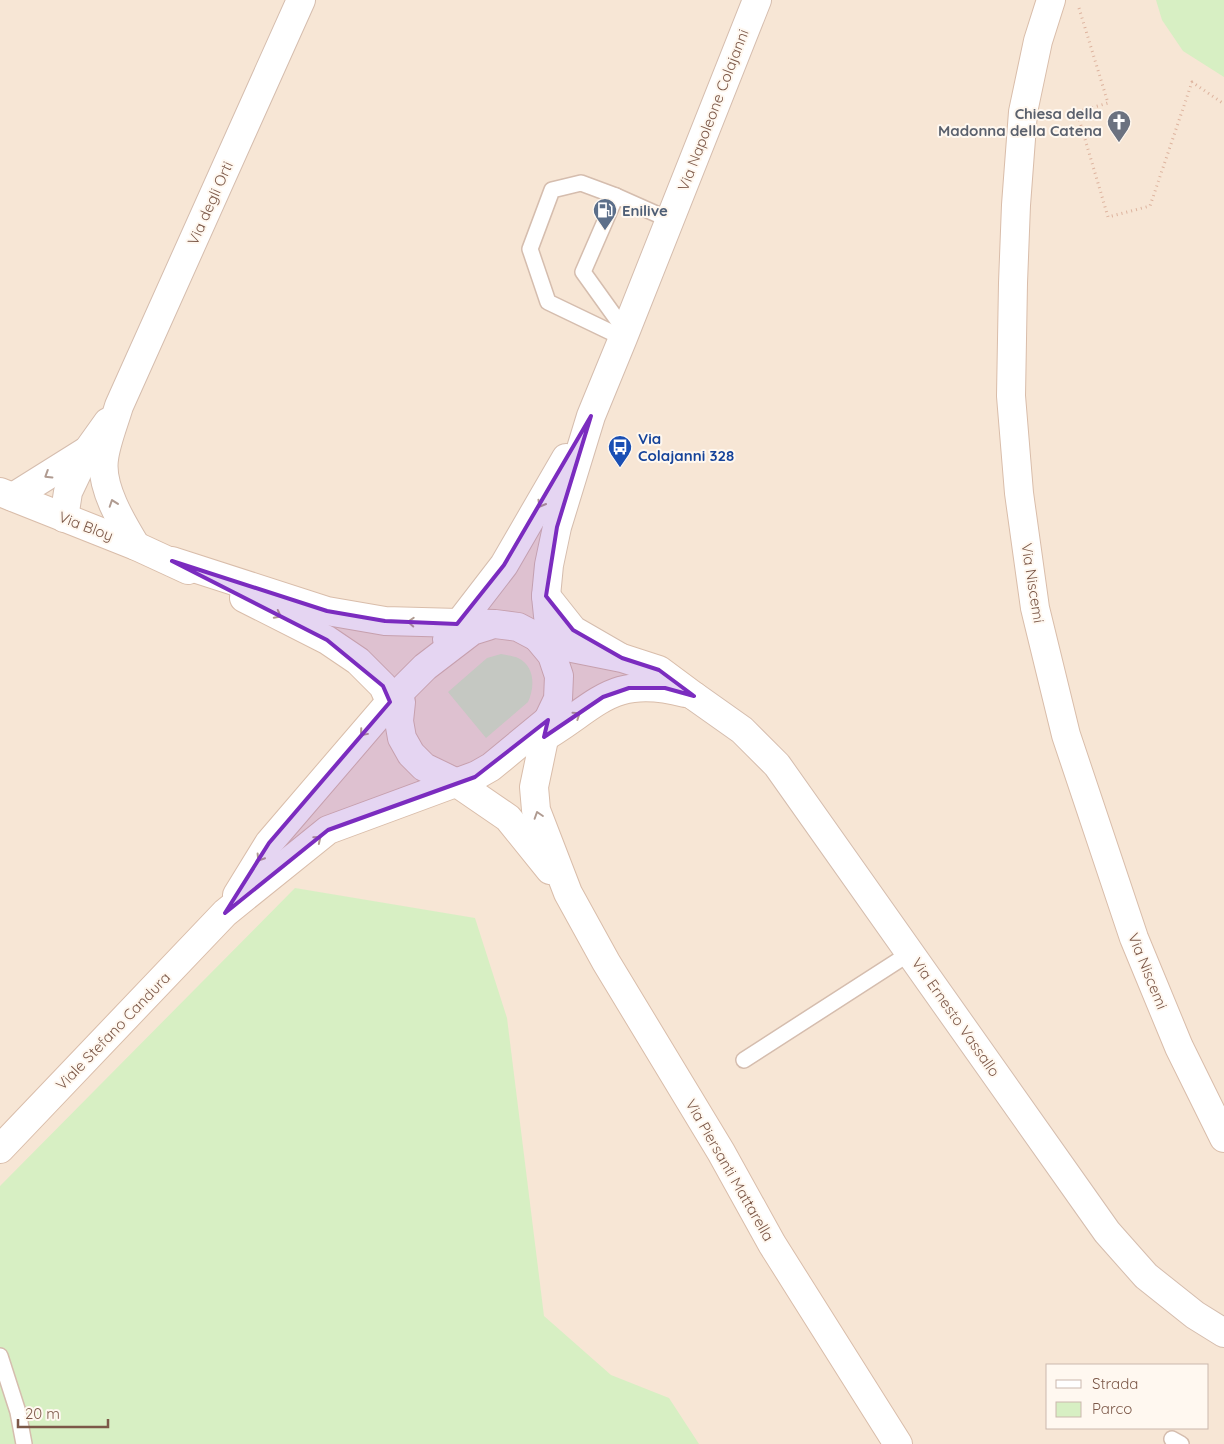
<svg xmlns="http://www.w3.org/2000/svg" width="1224" height="1444" font-family="Quicksand,sans-serif">
  <style>
    .residential { fill: #f7e6d5; fill-rule: evenodd }
    .green { fill: #d7efc3 }
    .lines { fill: none; stroke-linecap: round; stroke-linejoin: round }
    .lane-casing { stroke: #d5bdae; stroke-width: 18 }
    .street-casing { stroke: #d5bdae; stroke-width: 30 }
    .secondary-casing { stroke: #d9bdaa; stroke-width: 30 }
    .path { stroke: #ddb39e; stroke-width: 3; stroke-dasharray: 1 4; stroke-linecap: butt }
    .lane { stroke: #fff; stroke-width: 15 }
    .street { stroke: #fff; stroke-width: 28 }
    .secondary { stroke: #fff; stroke-width: 28 }
    .oneway { stroke: #b09b91 }
    .marked { fill: #7b2cbf; fill-opacity: 0.2; stroke: #7b2cbf; stroke-width: 4; stroke-linejoin: round }
    .labels { text-anchor: middle; dominant-baseline: central; stroke-width: 4; stroke-linejoin: round; paint-order: stroke }
    .street-label { font-size: 15px; fill: #7c5848; stroke: #fff8f0 }
    .worship-label { font-size: 15px; font-weight: bold; fill: #5b616d; stroke: #fff8f0; text-anchor: end }
    .service-label { font-size: 15px; font-weight: bold; fill: #4e5e75; stroke: #fff8f0; text-anchor: start }
    .transit-label { font-size: 15px; font-weight: bold; fill: #164399; stroke: #fff8f0; text-anchor: start }
  </style>
  <rect width="100%" height="100%" fill="#fff4e7"/>
  <!-- residential -->
  <path class="residential" d="M0,0H1224V1444H0ZM1048,1365H1208V1428H1048Z"/>
  <!-- green -->
  <g class="green">
    <polygon points="1156,0 1224,0 1224,77 1183,51 1162,20"/>
    <path d="M501,654C506,655 513,656 518,658C535,666 535,687 528,702L486,738L448,692L487,658Z"/>
    <polygon points="295,888 475,918 507,1018 544,1316 611,1375 669,1398 699,1444 0,1444 0,1186"/>
  </g>
  <g class="lines">
    <!-- lane casing -->
    <g class="lane-casing">
      <g id="lane">
        <polyline points="616,196 581,183 552,190 530,249 548,302 623,338"/>
        <polyline points="626,332 583,272 616,196 670,220"/>
        <polyline points="744,1060 910,953"/>
        <polyline points="0,1356 18,1412 24,1444"/>
        <polyline points="1172,1439 1181,1444"/>
      </g>
    </g>
    <!-- street casing -->
    <g class="street-casing">
      <g id="street">
        <polyline points="13,497 88,450 108,422"/>
        <polyline points="64,518 68,492 88,450"/>
        <path d="M136,546C122,523 100,487 104,459C106,442 114,423 119,406L301,0"/>
        <polyline points="546,596 573,630 618,656"/>
        <polyline points="447,639 504,565 566,458"/>
        <polyline points="552,655 546,596 549,565 557,527 591,416 623,338 757,0"/>
        <polyline points="694,696 742,730 777,765 1107,1232 1146,1276 1195,1315 1224,1333"/>
      </g>
    </g>
    <!-- secondary casing -->
    <g class="secondary-casing">
      <g id="secondary">
        <polyline points="1051,0 1038,41 1023,112 1016,205 1013,283 1011,396 1019,493 1035,608 1066,735 1134,938 1179,1047 1224,1138"/>
        <polyline points="0,492 136,546 188,570"/>
        <polyline points="172,561 327,611 385,621 495,624 518,627 537,637 572,648 622,658 659,670 694,696"/>
        <polyline points="244,598 327,640 358,661 383,686 399,721"/>
        <polyline points="537,637 552,655 559,676 558,699 548,720 534,787 536,810 568,893 606,962 721,1152 772,1244 898,1444"/>
        <polyline points="401,702 399,721 402,738 411,754 424,767 457,783 508,818 550,870"/>
        <path d="M536,742C596,709 608,673 685,693"/>
        <polyline points="237,895 269,843 390,702 425,667 472,631 488,626"/>
        <polyline points="0,1149 225,913 328,830 477,775 491,767 548,720"/>
      </g>
    </g>
    <!-- path -->
    <polyline class="path" points="1079,8 1108,103 1077,112 1108,217 1150,206 1192,82 1224,104"/>
    <!-- lane -->
    <use href="#lane" class="lane"/>
    <!-- street -->
    <use href="#street" class="street"/>
    <!-- secondary -->
    <use href="#secondary" class="secondary"/>
  </g>
  <!-- one-way arrows -->
  <defs><path id="oneway-chevron" d="M-2-3.5L2.5 0L-2 3.5" fill="none" stroke-width="1.6" stroke-linecap="round" stroke-linejoin="round" transform="scale(1.25)"/></defs>
  <g class="oneway">
    <use href="#oneway-chevron" transform="translate(48 475) rotate(148)"/>
    <use href="#oneway-chevron" transform="translate(113 503) rotate(-109)"/>
    <use href="#oneway-chevron" transform="translate(541 504) rotate(120)"/>
    <use href="#oneway-chevron" transform="translate(278 615) rotate(27)"/>
    <use href="#oneway-chevron" transform="translate(411 622) rotate(-177)"/>
    <use href="#oneway-chevron" transform="translate(577 715) rotate(-34)"/>
    <use href="#oneway-chevron" transform="translate(363 733) rotate(130)"/>
    <use href="#oneway-chevron" transform="translate(538 815) rotate(-108)"/>
    <use href="#oneway-chevron" transform="translate(318 839) rotate(-39)"/>
    <use href="#oneway-chevron" transform="translate(260 858) rotate(122)"/>
  </g>
  <!-- marked area -->
  <path class="marked" d="M591,416L557,527L546,596L573,630L622,658L659,670L694,696L665,688H629L603,697L544,737L548,720L475,777L328,830L225,913L269,843L390,702L383,686L327,640L172,561L327,611L385,621L457,624L504,565Z"/>
  <!-- icons -->
  <defs>
    <g id="church-pin" transform="scale(1.25)"><path d="M0 17L-7.5 6A9.5 9.5 0 1 1 7.5 6Z" fill="#6b7280" stroke="#fff8f0"/><path d="M-1.2-6h2.4v3.5h3.3v2.4h-3.3V6h-2.4V-.1h-3.3v-2.4h3.3Z" fill="#fff"/></g>
    <g id="fuel-pin" transform="scale(1.25)"><path d="M0 17L-7.5 6A9.5 9.5 0 1 1 7.5 6Z" fill="#5c6f8a" stroke="#fff8f0"/><path d="M-5.5-6h7V0h2V4h1.3V-2.5L3-4.5l.8-.8L6-3V5H2.5V1h-1V6h-7ZM-4.2-4.7v3.2H.2V-4.7Z" fill="#fff"/></g>
    <g id="bus-pin" transform="scale(1.25)"><path d="M0 17L-7.5 6A9.5 9.5 0 1 1 7.5 6Z" fill="#1a4fb4" stroke="#fff8f0"/><path d="M-5-6H5V4H4V6H2V4H-2V6H-4V4H-5ZM-3.5-4V0h7V-4ZM-3.5 1.2v1.5H-2V1.2ZM2 1.2v1.5H3.5V1.2Z" fill="#fff"/></g>
  </defs>
  <g fill-rule="evenodd">
    <use href="#church-pin" x="1119" y="122"/>
    <use href="#fuel-pin" x="605" y="210"/>
    <use href="#bus-pin" x="620" y="447"/>
  </g>
  <g class="labels">
    <!-- street labels -->
    <g class="street-label">
      <text transform="translate(713 110) rotate(-69)">Via Napoleone Colajanni</text>
      <text transform="translate(210 203) rotate(-66)">Via degli Orti</text>
      <text transform="translate(86 526) rotate(21)">Via Bloy</text>
      <text transform="translate(1033 583) rotate(81)">Via Niscemi</text>
      <text transform="translate(1148 971) rotate(68)">Via Niscemi</text>
      <text transform="translate(956 1017) rotate(55)">Via Ernesto Vassallo</text>
      <text transform="translate(113 1031) rotate(-46)">Viale Stefano Candura</text>
      <text transform="translate(730 1170) rotate(60)">Via Piersanti Mattarella</text>
    </g>
    <!-- worship labels -->
    <g class="worship-label">
      <text x="1102" y="113">Chiesa della<tspan x="1102" dy="17">Madonna della Catena</tspan></text>
    </g>
    <!-- service labels -->
    <g class="service-label">
      <text x="622" y="210">Enilive</text>
    </g>
    <!-- transit labels -->
    <g class="transit-label">
      <text x="638" y="438">Via<tspan x="638" dy="17">Colajanni 328</tspan></text>
    </g>
  </g>
  <!-- legend -->
  <rect x="1046" y="1364" width="162" height="65" fill="#fff8f0" stroke="#cbb8ad"/>
  <rect x="1056" y="1380" width="25" height="8" fill="#ffffff" stroke="#cbb8ad"/>
  <text x="1092" y="1389" font-size="15" fill="#7c5848">Strada</text>
  <rect x="1056" y="1402" width="25" height="15" fill="#d7efc3" stroke="#cbb8ad"/>
  <text x="1092" y="1414" font-size="15" fill="#7c5848">Parco</text>
  <!-- scale -->
  <path d="M18 1419v8h90v-8" fill="none" stroke="#7c5848" stroke-width="2.5"/>
  <text x="25" y="1419" font-size="15" fill="#7c5848" stroke="#fff8f0" stroke-width="4" paint-order="stroke">20 m</text>
</svg>
